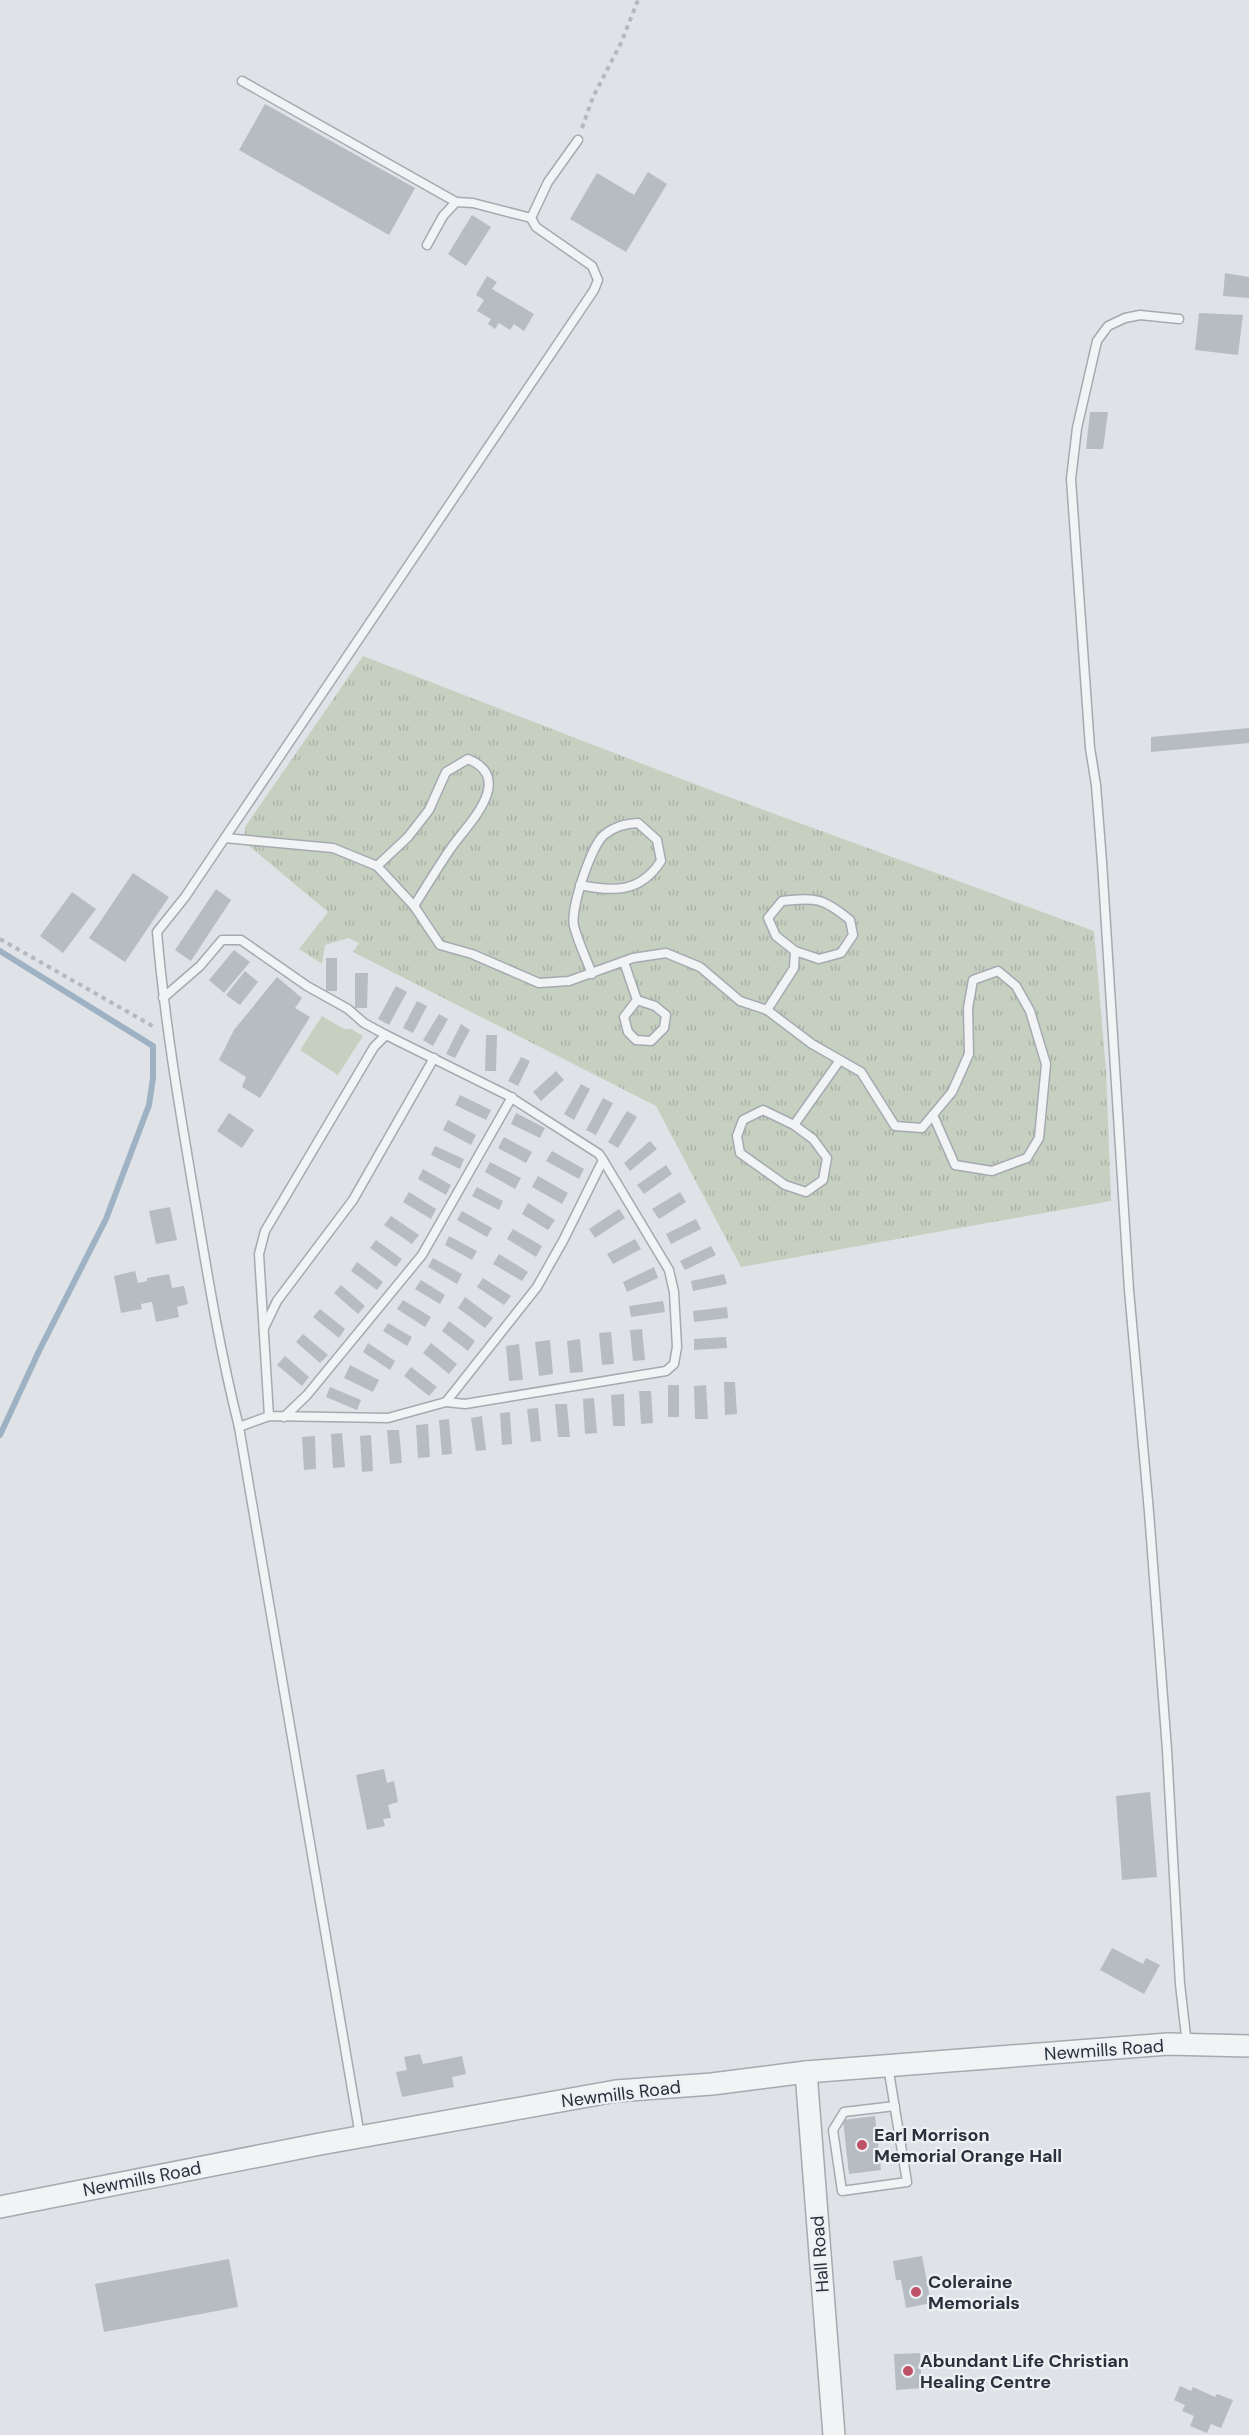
<svg xmlns="http://www.w3.org/2000/svg" width="1249" height="2435" font-family="'DM Sans',sans-serif">
  <style>
    .grass { fill: url(#grass-tufts) }
    .park { fill: #c6d0c1 }
    .lines { fill: none; stroke-linecap: round; stroke-linejoin: round }
    .stream { stroke: #9eb2c3; stroke-width: 6 }
    .building { fill: #b7bcc3 }
    .service-casing { stroke: #a5aab0; stroke-width: 11 }
    .tertiary-casing { stroke: #a5aab0; stroke-width: 24 }
    .path { stroke: #b5b9be; stroke-width: 4; stroke-dasharray: 4.5 4.5; stroke-linecap: butt }
    .service { stroke: #f1f3f5; stroke-width: 8 }
    .tertiary { stroke: #f1f3f5; stroke-width: 21 }
    .poi-dot { fill: #be5267; stroke: #eef1f4; stroke-width: 2 }
    .labels { text-anchor: middle; dominant-baseline: central; stroke-width: 4.5; stroke-linejoin: round; paint-order: stroke }
    .street-label { font-size: 18px; fill: #2a313c; stroke: #eef1f4 }
    .poi-label { font-size: 18px; font-weight: bold; fill: #2a313c; stroke: #eef1f4; text-anchor: start }
  </style>
  <defs>
    <pattern id="grass-tufts" width="24" height="20" patternUnits="userSpaceOnUse" patternTransform="scale(1.5)"><rect width="24" height="20" fill="#c6d0c1"/><path d="M3 7l-1-3M5 7V3M7 7l1-3M15 17l-1-3M17 17v-4M19 17l1-3" fill="none" stroke="#aab3a7"/></pattern>
  </defs>
  <rect width="100%" height="100%" fill="#dfe3e7"/>
  <!-- grass -->
  <polygon class="grass" points="363,656 718,793 1094,931 1106,1070 1111,1201 741,1267 656,1106 353,952 359,943 348,938 325,945 322,964 299,949 328,912 244,842 245,827"/>
  <!-- park -->
  <polygon class="park" points="322,1016 344,1029 351,1029 363,1036 338,1075 300,1050"/>
  <g class="lines">
    <!-- stream -->
    <polyline class="stream" points="0,951 153,1046 153,1078 149,1105 106,1219 39,1351 0,1435"/>
  </g>
  <!-- building -->
  <g class="building">
    <polygon points="265,104 415,188 389,235 239,150"/>
    <polygon points="648,172 667,184 626,252 570,219 597,173 634,195"/>
    <polygon points="472,215 491,227 466,266 448,254"/>
    <polygon points="1225,273 1249,277 1249,298 1223,296"/>
    <polygon points="487,276 497,282 492,289 534,314 524,331 514,324 510,330 499,323 495,329 488,324 491,319 477,311 484,300 476,295"/>
    <polygon points="1199,313 1243,315 1238,355 1195,350"/>
    <polygon points="1090,412 1108,412 1103,449 1086,449"/>
    <polygon points="1249,728 1249,743 1151,752 1151,737"/>
    <polygon points="133,873 169,897 125,962 89,938"/>
    <polygon points="216,889 231,900 191,961 175,950"/>
    <polygon points="72,892 96,909 63,953 40,936"/>
    <polygon points="234,950 250,962 224,993 209,980"/>
    <rect x="326" y="958" width="11" height="33"/>
    <polygon points="245,971 258,982 240,1005 226,995"/>
    <polygon points="355,973 368,973 367,1008 355,1008"/>
    <polygon points="277,977 302,998 295,1008 310,1017 260,1098 242,1087 246,1077 219,1060 234,1030"/>
    <polygon points="396,986 407,992 389,1025 378,1019"/>
    <polygon points="417,1001 427,1006 413,1033 403,1028"/>
    <polygon points="439,1014 448,1019 433,1046 423,1040"/>
    <polygon points="461,1024 470,1030 455,1058 446,1054"/>
    <polygon points="486,1035 497,1035 496,1071 485,1071"/>
    <polygon points="521,1057 530,1061 518,1086 508,1081"/>
    <polygon points="556,1071 564,1080 541,1101 533,1092"/>
    <polygon points="581,1084 590,1089 574,1120 564,1114"/>
    <polygon points="460,1095 491,1110 486,1120 455,1105"/>
    <polygon points="603,1098 613,1103 596,1135 586,1130"/>
    <polygon points="627,1111 637,1117 618,1148 608,1142"/>
    <polygon points="229,1113 254,1130 242,1148 217,1131"/>
    <polygon points="516,1113 545,1128 540,1138 511,1124"/>
    <polygon points="448,1120 476,1135 471,1145 443,1130"/>
    <polygon points="504,1137 532,1152 526,1163 498,1148"/>
    <polygon points="650,1141 657,1149 630,1171 624,1163"/>
    <polygon points="435,1146 464,1159 460,1169 431,1155"/>
    <polygon points="552,1151 584,1169 579,1179 546,1161"/>
    <polygon points="490,1162 521,1178 515,1189 485,1172"/>
    <polygon points="666,1165 672,1174 644,1194 637,1185"/>
    <polygon points="423,1169 451,1185 446,1195 418,1179"/>
    <polygon points="538,1176 568,1193 562,1204 532,1187"/>
    <polygon points="477,1187 503,1201 499,1210 472,1196"/>
    <polygon points="409,1192 436,1209 431,1219 403,1202"/>
    <polygon points="680,1192 686,1202 659,1219 652,1209"/>
    <polygon points="528,1203 555,1220 548,1230 522,1214"/>
    <polygon points="170,1207 177,1240 156,1244 149,1211"/>
    <polygon points="619,1209 625,1218 595,1238 589,1229"/>
    <polygon points="462,1211 492,1228 487,1237 457,1220"/>
    <polygon points="391,1216 419,1235 412,1244 384,1225"/>
    <polygon points="696,1219 701,1229 671,1244 666,1234"/>
    <polygon points="513,1229 542,1246 536,1257 507,1239"/>
    <polygon points="449,1236 477,1251 472,1260 445,1245"/>
    <polygon points="635,1239 641,1249 613,1264 607,1254"/>
    <polygon points="376,1240 402,1259 396,1267 370,1248"/>
    <polygon points="711,1246 716,1255 685,1270 680,1261"/>
    <polygon points="499,1254 528,1272 522,1281 493,1264"/>
    <polygon points="433,1258 462,1274 457,1284 428,1267"/>
    <polygon points="357,1262 383,1282 377,1290 351,1271"/>
    <polygon points="654,1267 658,1278 627,1292 623,1282"/>
    <polygon points="135,1271 138,1283 147,1281 147,1278 169,1274 172,1288 184,1286 188,1304 177,1307 179,1317 156,1322 152,1302 141,1304 142,1309 121,1313 114,1276"/>
    <polygon points="724,1274 727,1284 693,1291 691,1281"/>
    <polygon points="483,1278 511,1296 504,1305 477,1287"/>
    <polygon points="421,1280 445,1295 440,1304 415,1289"/>
    <polygon points="341,1285 365,1306 358,1314 334,1293"/>
    <polygon points="465,1297 493,1318 485,1328 458,1308"/>
    <polygon points="403,1300 431,1317 425,1327 397,1309"/>
    <polygon points="663,1301 665,1312 631,1317 629,1306"/>
    <polygon points="727,1307 728,1318 694,1322 693,1311"/>
    <polygon points="320,1309 345,1329 339,1338 313,1317"/>
    <polygon points="449,1321 475,1341 468,1351 442,1331"/>
    <polygon points="388,1323 412,1337 407,1346 383,1331"/>
    <polygon points="642,1329 645,1360 633,1361 630,1330"/>
    <polygon points="611,1332 614,1364 602,1365 599,1333"/>
    <polygon points="303,1334 328,1355 320,1363 296,1342"/>
    <polygon points="726,1337 727,1348 694,1350 694,1339"/>
    <polygon points="580,1339 583,1372 570,1373 567,1341"/>
    <polygon points="550,1340 553,1374 539,1376 535,1342"/>
    <polygon points="368,1343 395,1361 390,1370 363,1352"/>
    <polygon points="431,1343 457,1364 449,1374 423,1353"/>
    <polygon points="519,1344 523,1380 509,1381 506,1346"/>
    <polygon points="285,1356 309,1377 302,1386 277,1365"/>
    <polygon points="350,1365 379,1380 373,1392 344,1378"/>
    <polygon points="411,1367 437,1387 429,1396 404,1376"/>
    <polygon points="724,1382 735,1382 737,1414 725,1415"/>
    <rect x="668" y="1385" width="11" height="32"/>
    <polygon points="706,1385 708,1419 695,1419 694,1386"/>
    <polygon points="330,1387 361,1400 357,1410 326,1397"/>
    <polygon points="639,1391 651,1391 653,1423 641,1424"/>
    <polygon points="624,1394 625,1426 613,1426 611,1395"/>
    <polygon points="594,1398 597,1433 585,1434 583,1399"/>
    <polygon points="555,1404 567,1404 570,1437 558,1437"/>
    <polygon points="538,1408 541,1441 531,1442 527,1409"/>
    <polygon points="510,1412 512,1444 502,1445 500,1413"/>
    <polygon points="482,1416 486,1450 476,1451 471,1418"/>
    <polygon points="449,1419 452,1454 442,1455 439,1420"/>
    <polygon points="428,1424 430,1457 418,1458 416,1425"/>
    <polygon points="387,1430 399,1430 402,1463 390,1464"/>
    <polygon points="342,1433 345,1467 333,1468 331,1434"/>
    <polygon points="371,1435 373,1471 362,1472 360,1436"/>
    <polygon points="315,1436 316,1469 304,1470 302,1437"/>
    <polygon points="384,1769 387,1783 394,1781 398,1802 388,1805 391,1818 383,1819 385,1826 367,1830 356,1775"/>
    <polygon points="1150,1792 1157,1877 1122,1880 1116,1796"/>
    <polygon points="1112,1948 1143,1964 1146,1958 1160,1965 1144,1994 1100,1970"/>
    <polygon points="420,2054 423,2064 462,2056 466,2074 452,2077 454,2087 402,2097 396,2072 407,2070 404,2057"/>
    <polygon points="875,2116 881,2170 849,2174 843,2120"/>
    <polygon points="922,2256 931,2303 906,2308 901,2280 896,2280 893,2261"/>
    <polygon points="229,2259 238,2307 104,2332 95,2284"/>
    <polygon points="920,2353 922,2388 896,2390 894,2354"/>
    <polygon points="1180,2386 1191,2391 1193,2387 1215,2397 1217,2394 1233,2400 1221,2428 1211,2424 1207,2433 1190,2426 1194,2416 1182,2411 1185,2405 1174,2400"/>
  </g>
  <g class="lines">
    <!-- service casing -->
    <g class="service-casing">
      <g id="service">
        <polyline points="242,81 456,202"/>
        <polyline points="427,245 443,216 456,202 473,203 531,218"/>
        <polyline points="1179,319 1140,315 1125,318 1108,326 1097,341 1077,428 1071,479 1090,748 1096,785 1102,862 1129,1290 1149,1512 1167,1750 1180,1984 1187,2045"/>
        <polyline points="225,838 333,848 377,866 414,906 440,945 472,954 539,983 569,981 633,958 666,953 700,967 740,1001 767,1010 812,1044 861,1072 895,1126 922,1128 952,1092 969,1054 968,1008 973,980 998,971 1016,986 1030,1011 1046,1064 1039,1138 1027,1158 992,1171 955,1165 933,1115"/>
        <path d="M377,866L408,837L429,810L446,772L468,759C516,779 468,824 451,848C438,867 426,887 414,906"/>
        <path d="M580,885C614,892 640,893 661,861L657,840L638,823C625,824 615,826 604,835C591,846 570,909 574,926C578,942 586,958 592,974"/>
        <polyline points="624,962 637,1000 655,1006 666,1015 664,1028 651,1041 636,1040 628,1032 624,1017 637,1000"/>
        <polyline points="163,998 200,966 222,940 241,940 307,986 348,1009 364,1023 386,1035"/>
        <path d="M767,1010L794,968L795,951L776,936L768,918L782,901C816,897 823,898 850,920L853,935L841,953L819,959L795,951"/>
        <polyline points="794,1125 763,1110 743,1120 737,1136 740,1153 785,1185 806,1192 823,1180 827,1158 813,1139 794,1125 840,1060"/>
        <polyline points="264,1328 277,1301 353,1200 434,1058"/>
        <polyline points="446,1402 465,1404 666,1371 674,1364 677,1347 674,1292 669,1270 603,1160"/>
        <polyline points="284,1417 307,1395 422,1255 512,1097"/>
        <polyline points="239,1427 269,1416 388,1418 446,1402 537,1287 564,1239 603,1160 599,1154 507,1095 386,1035 374,1047 265,1231 259,1254 269,1416"/>
        <polyline points="888,2066 907,2182 842,2191 833,2130 844,2112 895,2106"/>
        <path d="M360,2136L239,1427C221,1356 209,1284 197,1212C181,1118 165,1026 157,932L185,897L594,290L598,280L592,266L536,227L531,218L548,182L578,140"/>
      </g>
    </g>
    <!-- tertiary casing -->
    <g class="tertiary-casing">
      <g id="tertiary">
        <polyline points="806,2072 834,2435"/>
        <polyline points="0,2207 320,2144 616,2091 712,2084 806,2072 1168,2044 1249,2046"/>
      </g>
    </g>
    <!-- path -->
    <g class="path">
      <polyline points="582,128 593,97 621,43 638,0"/>
      <polyline points="0,939 156,1028"/>
    </g>
    <!-- service -->
    <use href="#service" class="service"/>
    <!-- tertiary -->
    <use href="#tertiary" class="tertiary"/>
  </g>
  <!-- markers -->
  <g class="poi-dot">
    <circle cx="862" cy="2145" r="6"/>
    <circle cx="916" cy="2292" r="6"/>
    <circle cx="908" cy="2371" r="6"/>
  </g>
  <g class="labels">
    <!-- street labels -->
    <g class="street-label">
      <text transform="translate(1104 2050) rotate(-4)">Newmills Road</text>
      <text transform="translate(621 2094) rotate(-7)">Newmills Road</text>
      <text transform="translate(142 2179) rotate(-11)">Newmills Road</text>
      <text transform="translate(820 2254) rotate(-94)">Hall Road</text>
    </g>
    <!-- poi labels -->
    <g class="poi-label">
      <text x="874" y="2135">Earl Morrison<tspan x="874" dy="21">Memorial Orange Hall</tspan></text>
      <text x="928" y="2282">Coleraine<tspan x="928" dy="21">Memorials</tspan></text>
      <text x="920" y="2361">Abundant Life Christian<tspan x="920" dy="21">Healing Centre</tspan></text>
    </g>
  </g>
</svg>
